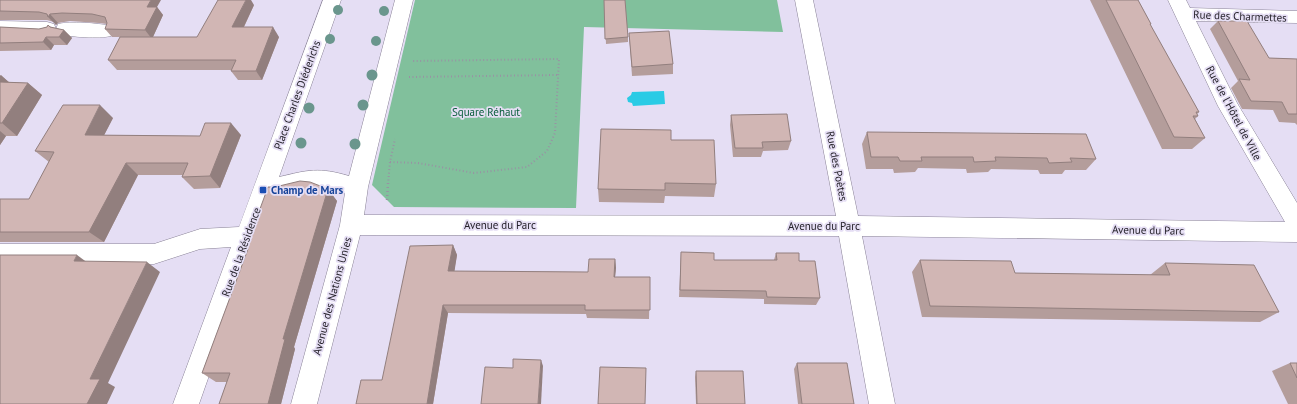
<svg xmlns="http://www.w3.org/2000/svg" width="1297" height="404" font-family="'PT Sans',sans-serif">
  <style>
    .green { fill: #81c09c }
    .water { fill: #2acbe5 }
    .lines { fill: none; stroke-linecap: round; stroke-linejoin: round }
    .minor-casing { stroke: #898296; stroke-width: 1 }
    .path-far1 { stroke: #9892a3; stroke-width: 2; stroke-dasharray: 1 2.5; stroke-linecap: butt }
    .path { stroke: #9892a3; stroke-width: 2.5; stroke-dasharray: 1 3; stroke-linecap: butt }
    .minor { fill: #fff; fill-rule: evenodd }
    .tree { fill: #6a968d }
    .wall { fill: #b49d9b }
    .shaded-wall { fill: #927f7e }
    .building { fill: #d1b6b4; stroke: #927f7e }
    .transit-dot { fill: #1a4fb4; stroke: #e5def4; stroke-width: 1.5 }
    .labels { text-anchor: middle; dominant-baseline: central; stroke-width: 3.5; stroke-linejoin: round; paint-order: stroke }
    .street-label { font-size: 11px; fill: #25222a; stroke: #e5def4 }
    .park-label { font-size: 11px; fill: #055b38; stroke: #e5def4 }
    .transit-label { font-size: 11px; font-weight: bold; fill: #164399; stroke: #e5def4; text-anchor: start }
  </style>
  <rect width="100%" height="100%" fill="#e5def4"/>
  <!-- green -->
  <polygon class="green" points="415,0 777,0 783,32 584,27 576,208 394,207 372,185"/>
  <!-- water -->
  <polygon class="water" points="664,91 665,104 633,106 632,103 628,102 627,98 631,95 632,92"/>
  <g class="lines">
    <!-- minor casing -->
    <g class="minor-casing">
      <g id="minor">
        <path d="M323,0H341L279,177C308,170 319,167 349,176L395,0H413L368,187L364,215L836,216L795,0H813L858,216L1285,222L1218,106L1168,0H1186L1190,8L1297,11V23L1196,21L1237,103L1297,203V242L862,236L895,404H869L839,236L360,235L317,404H291L340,225L345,193C315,184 301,190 272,197L199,404H173L231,247L200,249L154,264H0V244H154L200,229L239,227Z"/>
        <path d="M0,21L47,22L54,24L56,29L58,24C71,21 97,23 111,26L113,31L111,36C98,39 72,37 58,34L56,29L54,34L47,36L0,33Z"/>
      </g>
    </g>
    <!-- path-far1 -->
    <g class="path-far1">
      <polyline points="409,77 558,75"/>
      <polyline points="390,162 418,163 474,173 527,167 547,151 555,133 559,59 413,61"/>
      <polyline points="388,184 390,162 395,139"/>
    </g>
    <!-- path -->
    <polyline class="path" points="387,200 388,183"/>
    <!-- minor -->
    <use href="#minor" class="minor"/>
  </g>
  <!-- trees -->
  <g class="tree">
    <circle cx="338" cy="10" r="5"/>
    <circle cx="384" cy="11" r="5"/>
    <circle cx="330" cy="39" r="5"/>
    <circle cx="376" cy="41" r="5"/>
    <circle cx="372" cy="75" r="5.5"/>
    <circle cx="363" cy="105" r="5.5"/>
    <circle cx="309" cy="108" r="5.5"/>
    <circle cx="301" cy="143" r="5.5"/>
    <circle cx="355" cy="144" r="5.5"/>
  </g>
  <!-- wall -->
  <g class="wall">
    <polygon points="0,0 157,7 163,15 153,37 197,37 254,5 244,27 279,37 262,80 238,80 231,71 232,70 117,70 108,60 120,37 112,37 105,29 107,24 99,23 70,21 58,23 56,25 54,22 47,20 0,20"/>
    <polygon points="604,0 628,37 628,42 606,44"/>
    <polygon points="1090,0 1138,0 1151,24 1150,25 1199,112 1197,114 1198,116 1195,119 1205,138 1192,149 1162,149"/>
    <polygon points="1218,21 1269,58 1297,59 1297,125 1295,123 1279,122 1273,110 1242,109 1231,88 1238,81 1210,29"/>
    <polygon points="48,25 51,27 64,30 72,38 67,45 54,45 51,50 0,51 0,27 39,29 47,27"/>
    <polygon points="629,33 673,64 673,74 632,76"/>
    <polygon points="0,75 9,82 28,83 42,95 17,136 6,136 0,145"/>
    <polygon points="731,115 791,141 788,150 763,151 761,157 733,157 730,125"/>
    <polygon points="113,118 104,135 200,136 241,135 220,188 194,189 182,177 183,175 138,175 104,242 0,242 0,199 29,199 49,162 35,151"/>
    <polygon points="867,132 1096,159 1086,170 1065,170 1062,174 1040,174 1038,170 991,169 988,172 967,173 966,169 918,168 915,172 894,173 893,169 866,169 862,144"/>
    <polygon points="671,140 716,184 714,197 665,196 664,203 599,202 598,189"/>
    <polygon points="328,189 337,201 294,347 295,349 281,404 219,404 227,382 216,382 202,373 248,249 246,247"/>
    <polygon points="453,245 457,255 454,271 588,272 615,259 616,268 615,277 650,277 649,319 587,318 586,314 448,313 433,404 356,404 382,380"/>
    <polygon points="681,252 714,260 774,260 776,253 799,261 820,298 816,305 764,304 764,299 679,297"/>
    <polygon points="920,260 1015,273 1150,275 1165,263 1279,312 1260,322 922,317 912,272"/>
    <polygon points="797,363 854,404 798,404 794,369"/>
    <polygon points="1290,363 1297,363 1297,404 1288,404 1272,371"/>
    <polygon points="696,371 745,404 696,404 695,377"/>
  </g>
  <!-- shaded-wall -->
  <g class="shaded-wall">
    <polygon points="151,0 161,0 157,7 163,15 152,39 145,30 147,7"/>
    <polygon points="246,0 251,0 254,5 239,37 232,27"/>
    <polygon points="50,14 58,23 56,25 48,17"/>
    <polygon points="273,27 279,37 262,80 256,71"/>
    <polygon points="64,30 72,38 67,45 59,37"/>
    <polygon points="46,37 54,45 51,50 43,42"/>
    <polygon points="1,75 15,88 0,86 0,76"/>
    <polygon points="28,83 42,95 17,136 2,123"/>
    <polygon points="100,105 113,118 98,147 85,135"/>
    <polygon points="231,123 241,135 220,188 210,176"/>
    <polygon points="0,131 6,136 0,145"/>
    <polygon points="126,163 138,175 104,242 89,232"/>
    <polygon points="328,189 337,201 294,347 295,349 281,404 268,404 283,339"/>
    <polygon points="453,245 457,255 453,281 448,271"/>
    <polygon points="77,255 92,266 74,261"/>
    <polygon points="615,259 616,268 614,286 614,277"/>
    <polygon points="147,262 160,272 108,383 115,387 107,404 87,404 90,379"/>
    <polygon points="443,305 448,313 433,404 427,404"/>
    <polygon points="541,360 543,366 541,404 538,404"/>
  </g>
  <!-- building -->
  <g class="building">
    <polygon points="0,0 151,0 147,7 157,7 145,30 105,29 107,23 105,17 92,14 62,13 50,14 48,17 47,14 39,12 0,11"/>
    <polygon points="218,0 246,0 232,27 273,27 256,71 231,71 236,60 108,60 120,37 197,37"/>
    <polygon points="604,0 625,0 628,37 605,39"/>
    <polygon points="1106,0 1138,0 1151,24 1150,24 1199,112 1196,112 1198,116 1193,116 1205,138 1174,137"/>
    <polygon points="1218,21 1247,21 1269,58 1297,59 1297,114 1288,114 1282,102 1251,101 1239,79 1250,80"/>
    <polygon points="48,25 50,27 64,30 59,37 46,37 43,42 0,43 0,27 39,29 47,27"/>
    <polygon points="669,31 673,64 632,67 629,33"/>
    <polygon points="0,82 28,83 2,123 0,123"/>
    <polygon points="63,105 100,105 85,135 200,136 205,123 231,123 210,176 182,177 188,163 126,163 89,232 0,232 0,199 29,199 54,152 35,151"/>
    <polygon points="787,114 791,141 762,142 763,148 735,148 731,115"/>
    <polygon points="601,129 671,130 671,140 714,140 716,184 665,183 665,190 598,189"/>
    <polygon points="867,132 1086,134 1096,159 1070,158 1072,162 1049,163 1047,158 995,157 996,161 974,162 973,157 921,157 922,161 900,161 898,157 871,157"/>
    <polygon points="300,181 310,182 328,189 283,339 285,339 268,404 219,404 230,373 202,373 248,249 246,247 268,187 275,187"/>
    <polygon points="453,245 448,271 588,272 589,259 615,259 614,277 650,277 650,310 585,310 585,305 443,305 427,404 356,404 361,380 382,380 410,246"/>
    <polygon points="681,252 714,253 714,260 777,260 776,253 799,253 799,261 815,261 820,298 767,297 766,291 680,290"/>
    <polygon points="0,255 77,255 74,261 147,262 90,379 100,379 87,404 0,404"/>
    <polygon points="920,260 1011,261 1015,273 1170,275 1165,263 1254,265 1279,312 930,306"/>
    <polygon points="513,359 541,360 538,404 481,404 485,367 513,368"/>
    <polygon points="797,363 847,363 854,404 802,404"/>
    <polygon points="1290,363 1297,363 1297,378"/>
    <polygon points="600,367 646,368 645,404 598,404"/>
    <polygon points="696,371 743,371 745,404 697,404"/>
  </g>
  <!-- markers -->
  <rect class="transit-dot" x="259" y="186" width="8" height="8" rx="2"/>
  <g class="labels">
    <!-- street labels -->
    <g class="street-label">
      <text transform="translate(1240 16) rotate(2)">Rue des Charmettes</text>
      <text transform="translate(297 95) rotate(-70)">Place Charles Diéderichs</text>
      <text transform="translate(1234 113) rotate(62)">Rue de l'Hôtel de Ville</text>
      <text transform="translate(837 166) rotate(79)">Rue des Poètes</text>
      <text x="500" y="225">Avenue du Parc</text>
      <text x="824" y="226">Avenue du Parc</text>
      <text transform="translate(1148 230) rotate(1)">Avenue du Parc</text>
      <text transform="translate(241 252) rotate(-70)">Rue de la Résidence</text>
      <text transform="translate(332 296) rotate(-75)">Avenue des Nations Unies</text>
    </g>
    <!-- park labels -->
    <g class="park-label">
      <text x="486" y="112">Square Réhaut</text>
    </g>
    <!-- transit labels -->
    <g class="transit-label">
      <text x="271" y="190">Champ de Mars</text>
    </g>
  </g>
</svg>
